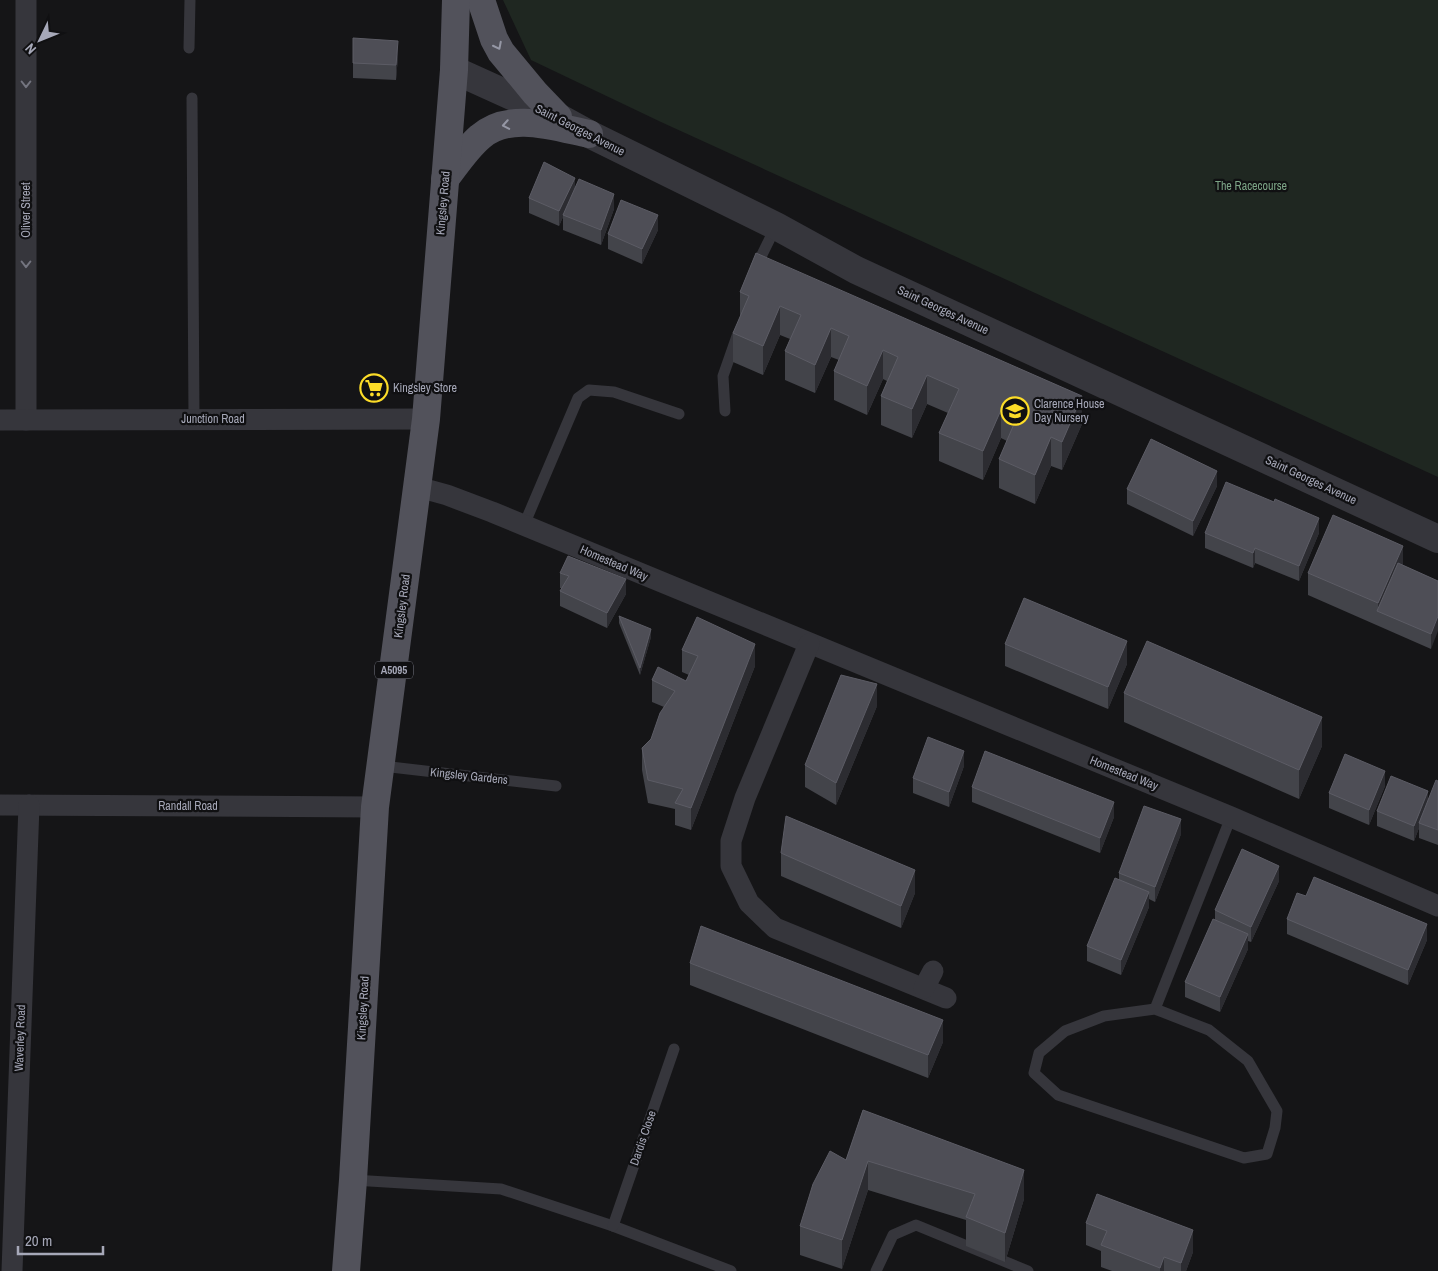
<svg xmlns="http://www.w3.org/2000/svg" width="1438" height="1271" font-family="'Archivo Narrow',sans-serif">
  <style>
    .green { fill: #1f2721 }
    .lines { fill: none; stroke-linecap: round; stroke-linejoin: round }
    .service { stroke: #36363c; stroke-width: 11 }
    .minor { stroke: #36363c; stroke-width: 21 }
    .tertiary { stroke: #36363c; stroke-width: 28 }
    .primary { stroke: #52525b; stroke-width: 28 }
    .wall { fill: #43444a }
    .shaded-wall { fill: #2c2c31 }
    .building { fill: #4e4e56; stroke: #5c5c65 }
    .oneway { stroke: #9597a5 }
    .oneway2 { stroke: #747580 }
    .labels { text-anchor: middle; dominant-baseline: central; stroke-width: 4.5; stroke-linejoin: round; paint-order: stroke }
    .shield { fill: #101012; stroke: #797a86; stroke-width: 1 }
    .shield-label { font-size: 11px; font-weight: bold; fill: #a6a8b8 }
    .street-label { font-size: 12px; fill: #a6a8b8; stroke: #101012 }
    .park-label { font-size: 12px; fill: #7ca486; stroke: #101012 }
    .poi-label { font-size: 12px; fill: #a6a8b8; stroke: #101012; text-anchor: start }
  </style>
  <rect width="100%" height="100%" fill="#151517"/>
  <!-- green -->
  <polygon class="green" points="503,0 1438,0 1438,477 661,122 531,60"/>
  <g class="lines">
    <!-- service -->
    <g class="service">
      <polyline points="189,48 190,0"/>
      <polyline points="192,98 194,419"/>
      <polyline points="756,267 776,226"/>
      <polyline points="725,411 723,376 737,336"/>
      <polyline points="524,525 578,398 589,390 614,392 679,414"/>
      <polyline points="382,766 556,786"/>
      <polyline points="1155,1009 1104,1016 1065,1031 1039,1053 1034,1073 1058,1095 1244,1158 1267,1154 1275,1128 1277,1111 1248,1061 1209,1030 1155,1009 1231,817"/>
      <polyline points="353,1180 501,1189 613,1226 731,1271"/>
      <polyline points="613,1226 674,1049"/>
      <polyline points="876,1271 893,1235 916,1225 1028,1271"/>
    </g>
    <!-- minor -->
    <g class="minor">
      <polyline points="26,0 26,420"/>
      <polyline points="0,420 426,419"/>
      <polyline points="418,487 447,495 492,512 1231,817 1438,906"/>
      <polyline points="809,644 745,798 731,841 731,866 749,903 775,928 946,998"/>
      <polyline points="0,805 375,807"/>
      <polyline points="924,988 933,971"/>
      <polyline points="12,1271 29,805"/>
    </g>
    <!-- tertiary -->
    <polyline class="tertiary" points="454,70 558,117 589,134 776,226 856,270 1438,539"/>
    <!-- primary -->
    <g class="primary">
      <polyline points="481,0 494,39 501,52 535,93 558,117"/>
      <path d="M445,179C456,165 466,149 480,137C509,111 555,127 589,134"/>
      <polyline points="346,1271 353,1180 375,807 426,419 454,70 456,0"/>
    </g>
  </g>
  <!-- wall -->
  <g class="wall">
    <polygon points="353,38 398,56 396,80 353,78"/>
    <polygon points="575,187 614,209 601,245 563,230 563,217 559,226 529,213 529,198"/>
    <polygon points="658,230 642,264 608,249 608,234"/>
    <polygon points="756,253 1082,424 1062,470 1051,466 1035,504 999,488 999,459 1007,441 1001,438 983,480 939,461 939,433 948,413 927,404 912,438 881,425 881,396 887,381 883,379 867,415 834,400 834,371 839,360 831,357 815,393 785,380 785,351 790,339 780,335 763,375 733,362 733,333 740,317 740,292"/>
    <polygon points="1217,486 1193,536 1127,504 1127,489"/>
    <polygon points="1205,533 1319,533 1299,581 1255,563 1253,568 1205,548"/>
    <polygon points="1403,566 1438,581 1431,649 1308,595 1308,573"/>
    <polygon points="560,573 626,594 607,628 560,606 560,591 562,588 560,588"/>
    <polygon points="619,616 651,637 640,675 619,623"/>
    <polygon points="1005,644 1127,664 1108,709 1005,666"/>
    <polygon points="682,650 755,666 691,830 675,825 675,809 648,803 642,770 642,748 651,739 664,707 652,702 652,680 686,681 689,675 682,672"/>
    <polygon points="1124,693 1322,746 1299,799 1124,722"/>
    <polygon points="877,706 836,805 805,787 805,765"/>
    <polygon points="964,766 949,807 913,793 913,778"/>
    <polygon points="1438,781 1438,845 1419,838 1419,828 1414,841 1377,826 1377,811 1428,800"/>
    <polygon points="1385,786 1369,825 1329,808 1329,793"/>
    <polygon points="972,787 1114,817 1100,853 972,802"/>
    <polygon points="1181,834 1155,902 1149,899 1149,907 1121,975 1087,961 1087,946 1119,879 1119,873"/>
    <polygon points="781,853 915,893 901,928 781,876"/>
    <polygon points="1279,881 1251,942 1248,941 1248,949 1220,1012 1185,997 1185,982 1215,920 1215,910"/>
    <polygon points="1306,896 1427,940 1408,985 1287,934 1287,919"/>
    <polygon points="690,963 943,1042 928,1078 690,985"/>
    <polygon points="863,1110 1024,1199 1005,1262 966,1246 966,1220 868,1190 842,1269 800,1255 800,1226 846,1160"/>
    <polygon points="1086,1223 1193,1252 1186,1271 1112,1271 1101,1267 1101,1251 1086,1245"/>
  </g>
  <!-- shaded-wall -->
  <g class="shaded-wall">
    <polygon points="398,41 398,56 396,80 396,65"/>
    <polygon points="575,178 575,193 563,215 563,217 559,226 559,211"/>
    <polygon points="614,194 614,209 601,245 601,230"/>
    <polygon points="658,215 658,230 642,264 642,249"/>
    <polygon points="780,306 780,335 763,375 763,346"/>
    <polygon points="831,328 831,357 815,393 815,365"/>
    <polygon points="883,350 883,379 867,415 867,386"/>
    <polygon points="927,375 927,404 912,438 912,409"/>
    <polygon points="1082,396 1082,424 1062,470 1062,442"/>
    <polygon points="1001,410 1001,438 983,480 983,451"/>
    <polygon points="1051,437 1051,466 1035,504 1035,475"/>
    <polygon points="1217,471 1217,486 1193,536 1193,521"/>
    <polygon points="1319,518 1319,533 1299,581 1299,566"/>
    <polygon points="1403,546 1403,568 1378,611 1378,603"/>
    <polygon points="1255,548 1255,563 1253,568 1253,553"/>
    <polygon points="626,579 626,594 607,628 607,613"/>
    <polygon points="1438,616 1438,631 1431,649 1431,634"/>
    <polygon points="651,629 651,637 640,675 640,668"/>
    <polygon points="1127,641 1127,664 1108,709 1108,687"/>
    <polygon points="755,644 755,666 691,830 691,808"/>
    <polygon points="877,684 877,706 836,805 836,783"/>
    <polygon points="1322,717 1322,746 1299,799 1299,770"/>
    <polygon points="964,751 964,766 949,807 949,792"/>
    <polygon points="1385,771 1385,786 1369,825 1369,810"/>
    <polygon points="1428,791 1428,806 1419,823 1419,828 1414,841 1414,826"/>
    <polygon points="1114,802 1114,817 1100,853 1100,838"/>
    <polygon points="1181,819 1181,834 1155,902 1155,887"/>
    <polygon points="1279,866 1279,881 1251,942 1251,927"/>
    <polygon points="915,870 915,893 901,928 901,906"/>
    <polygon points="1149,892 1149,907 1121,975 1121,960"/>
    <polygon points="1427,924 1427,940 1408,985 1408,970"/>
    <polygon points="1248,934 1248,949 1220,1012 1220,997"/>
    <polygon points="943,1020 943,1042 928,1078 928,1055"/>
    <polygon points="868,1161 868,1190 842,1269 842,1240"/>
    <polygon points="1024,1170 1024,1199 1005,1262 1005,1233"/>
    <polygon points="1193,1230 1193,1252 1186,1271 1181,1271 1181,1263"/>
    <polygon points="1164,1257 1164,1271 1160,1271 1160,1268"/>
  </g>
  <!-- building -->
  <g class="building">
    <polygon points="353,38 398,41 396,65 353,63"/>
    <polygon points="544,162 575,178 559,211 529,198"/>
    <polygon points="579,179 614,194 601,230 563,215"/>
    <polygon points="621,200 658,215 642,249 608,234"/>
    <polygon points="756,253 1082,396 1062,442 1051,437 1035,475 999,459 1017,417 1001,410 983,451 939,433 959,389 927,375 912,409 881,396 898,357 883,350 867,386 834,371 849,336 831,328 815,365 785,351 801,315 780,306 763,346 733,333 749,296 740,292"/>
    <polygon points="1151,439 1217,471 1193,521 1127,489"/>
    <polygon points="1226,482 1274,502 1275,499 1319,518 1299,566 1255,548 1253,553 1205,533"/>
    <polygon points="1333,515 1403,546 1378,603 1308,573"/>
    <polygon points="568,556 626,579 607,613 560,591 569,576 560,573"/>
    <polygon points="1398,563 1438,581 1438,616 1431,634 1377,611"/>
    <polygon points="1024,598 1127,641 1108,687 1005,644"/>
    <polygon points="619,616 651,629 640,668"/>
    <polygon points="697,617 755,644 691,808 675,803 683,789 648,780 642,748 651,739 660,713 675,691 652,680 658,667 686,681 698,656 682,650"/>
    <polygon points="1147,641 1322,717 1299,770 1124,693"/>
    <polygon points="841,675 877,684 836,783 805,765"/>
    <polygon points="928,737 964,751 949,792 913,778"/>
    <polygon points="985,751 1114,802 1100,838 972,787"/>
    <polygon points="1345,754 1385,771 1369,810 1329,793"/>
    <polygon points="1391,776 1428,791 1414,826 1377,811"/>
    <polygon points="1436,780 1438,781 1438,830 1419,823"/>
    <polygon points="1144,806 1181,819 1155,887 1119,873"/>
    <polygon points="786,816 915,870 901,906 781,853"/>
    <polygon points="1242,849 1279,866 1251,927 1215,910"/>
    <polygon points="1314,877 1427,924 1408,970 1287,919 1297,893 1306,896"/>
    <polygon points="1115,878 1149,892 1121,960 1087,946"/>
    <polygon points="1213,919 1248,934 1220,997 1185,982"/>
    <polygon points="701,926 943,1020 928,1055 690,963"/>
    <polygon points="863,1110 1024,1170 1005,1233 966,1217 975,1194 868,1161 842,1240 800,1226 813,1184 830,1151 846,1160"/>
    <polygon points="1097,1194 1193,1230 1181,1263 1164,1257 1160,1268 1101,1245 1107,1231 1086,1223"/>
  </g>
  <!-- one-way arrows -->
  <defs><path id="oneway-chevron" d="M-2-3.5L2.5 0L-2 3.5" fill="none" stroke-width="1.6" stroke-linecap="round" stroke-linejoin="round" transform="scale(1.25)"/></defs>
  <g class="oneway">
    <use href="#oneway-chevron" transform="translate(498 46) rotate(63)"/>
    <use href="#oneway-chevron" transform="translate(506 125) rotate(170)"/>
  </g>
  <g class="oneway2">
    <use href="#oneway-chevron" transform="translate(26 84) rotate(90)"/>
    <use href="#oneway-chevron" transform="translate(26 264) rotate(90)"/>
  </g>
  <!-- icons -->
  <defs>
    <g id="supermarket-ring" transform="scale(1.4375)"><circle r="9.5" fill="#101012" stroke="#fcdc28" stroke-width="1.5"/><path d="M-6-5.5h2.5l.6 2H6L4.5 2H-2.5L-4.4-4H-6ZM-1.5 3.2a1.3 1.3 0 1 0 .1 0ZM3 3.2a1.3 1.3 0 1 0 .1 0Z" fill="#fcdc28"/></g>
    <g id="school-ring" transform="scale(1.4375)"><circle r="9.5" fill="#101012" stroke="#fcdc28" stroke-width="1.5"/><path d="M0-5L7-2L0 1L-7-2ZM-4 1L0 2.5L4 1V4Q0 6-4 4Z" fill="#fcdc28"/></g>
  </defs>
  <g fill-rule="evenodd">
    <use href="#supermarket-ring" x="374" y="388"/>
    <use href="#school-ring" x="1015" y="411"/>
  </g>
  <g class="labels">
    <!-- shield labels -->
    <rect class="shield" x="375" y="661.5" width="38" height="17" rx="4"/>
    <g class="shield-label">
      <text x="394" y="670">A5095</text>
    </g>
    <!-- street labels -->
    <g class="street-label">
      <text transform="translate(580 130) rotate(27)">Saint Georges Avenue</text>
      <text transform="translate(443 203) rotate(-85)">Kingsley Road</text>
      <text transform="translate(26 210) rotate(-90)">Oliver Street</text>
      <text transform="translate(943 310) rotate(25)">Saint Georges Avenue</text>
      <text x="213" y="419">Junction Road</text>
      <text transform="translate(1311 480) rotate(25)">Saint Georges Avenue</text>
      <text transform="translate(614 563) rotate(23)">Homestead Way</text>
      <text transform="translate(402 606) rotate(-83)">Kingsley Road</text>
      <text transform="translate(1124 773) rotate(22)">Homestead Way</text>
      <text transform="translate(469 776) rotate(6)">Kingsley Gardens</text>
      <text x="188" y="806">Randall Road</text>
      <text transform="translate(363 1008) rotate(-87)">Kingsley Road</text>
      <text transform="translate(20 1038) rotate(-88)">Waverley Road</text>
      <text transform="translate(643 1138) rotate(-71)">Dardis Close</text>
    </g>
    <!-- park labels -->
    <g class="park-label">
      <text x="1251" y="186">The Racecourse</text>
    </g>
    <!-- poi labels -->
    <g class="poi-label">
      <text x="393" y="388">Kingsley Store</text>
      <text x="1034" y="404">Clarence House<tspan x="1034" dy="14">Day Nursery</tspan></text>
    </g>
  </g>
  <!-- north arrow -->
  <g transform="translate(40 40) rotate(227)" stroke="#101012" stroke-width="4" paint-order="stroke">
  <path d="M0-4L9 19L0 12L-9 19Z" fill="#a6a8b8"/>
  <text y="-8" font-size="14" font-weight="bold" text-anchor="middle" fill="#a6a8b8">N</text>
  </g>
  <!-- scale -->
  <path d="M18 1246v8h85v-8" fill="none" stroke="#a6a8b8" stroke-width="2.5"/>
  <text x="25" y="1246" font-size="15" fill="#a6a8b8" stroke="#101012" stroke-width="4" paint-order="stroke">20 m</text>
</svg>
